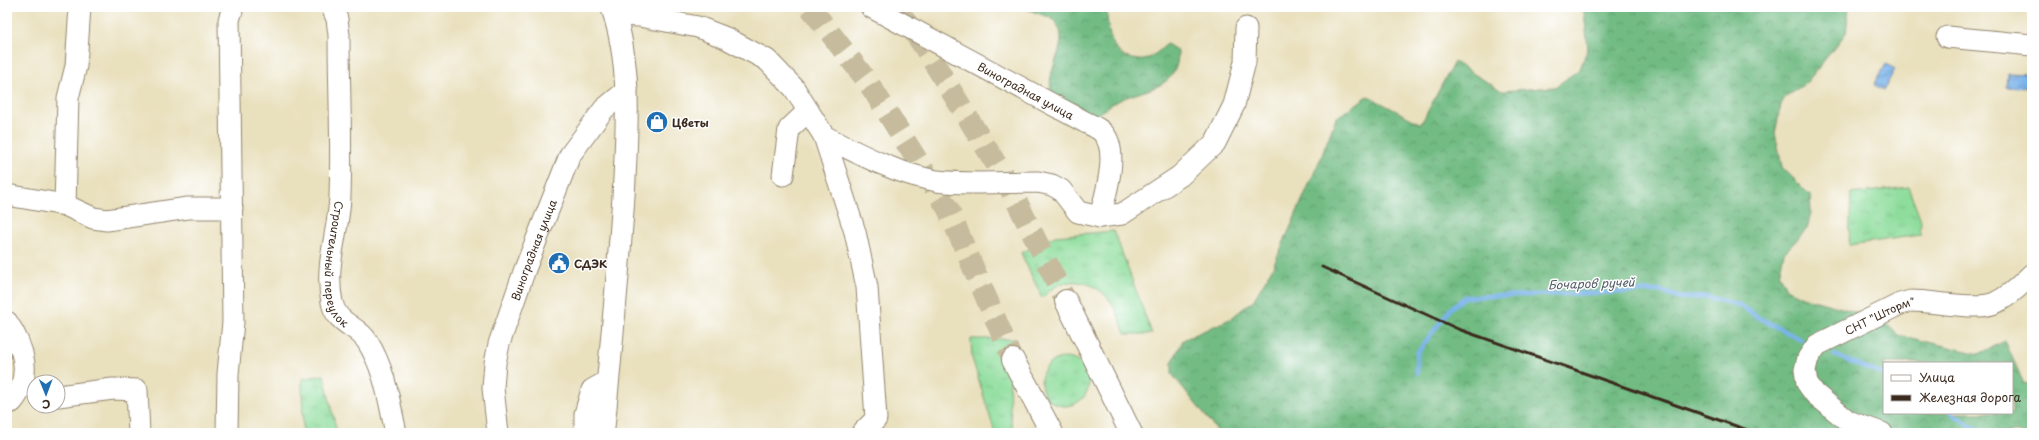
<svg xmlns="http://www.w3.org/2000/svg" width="2039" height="440" font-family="'Playpen Sans',sans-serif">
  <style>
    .grass { fill: url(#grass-tufts); stroke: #64845d }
    .forest { fill: url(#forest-crowns); stroke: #567351; fill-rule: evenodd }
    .water { fill: url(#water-waves); stroke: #5a6e84 }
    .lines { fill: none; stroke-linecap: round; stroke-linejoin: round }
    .stream { stroke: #7ab3ea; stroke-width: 4.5 }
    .major-tunnel { stroke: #c6bc9d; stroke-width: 22; stroke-dasharray: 22 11; stroke-linecap: butt }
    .minor-casing { stroke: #92856e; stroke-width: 23 }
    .major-casing { stroke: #92856e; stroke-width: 24 }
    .minor { stroke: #fff; stroke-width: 21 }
    .major { stroke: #fff; stroke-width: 22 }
    .rail { stroke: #3b2a1e; stroke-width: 3 }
    .labels { text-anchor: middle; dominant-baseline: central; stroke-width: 3; stroke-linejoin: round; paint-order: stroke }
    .street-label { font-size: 11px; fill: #3b2a1e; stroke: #fff }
    .poi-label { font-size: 11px; font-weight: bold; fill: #3b2a1e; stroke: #fff; text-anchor: start }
    .water-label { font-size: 12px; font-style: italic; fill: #515a65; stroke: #fff }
  </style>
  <defs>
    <pattern id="grass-tufts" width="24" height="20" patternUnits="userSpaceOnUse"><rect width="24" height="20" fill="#8edd9c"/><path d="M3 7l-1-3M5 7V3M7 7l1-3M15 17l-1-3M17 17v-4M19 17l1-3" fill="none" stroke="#7bbe86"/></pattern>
    <pattern id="forest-crowns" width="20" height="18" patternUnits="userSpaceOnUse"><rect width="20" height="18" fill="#72bc84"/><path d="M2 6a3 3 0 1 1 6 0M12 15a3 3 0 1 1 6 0" fill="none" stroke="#5f996b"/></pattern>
    <pattern id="water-waves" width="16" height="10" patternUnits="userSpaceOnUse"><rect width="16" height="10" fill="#7ab3ea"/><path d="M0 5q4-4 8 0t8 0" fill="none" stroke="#6592bd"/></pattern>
  </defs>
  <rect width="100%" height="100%" fill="#fff"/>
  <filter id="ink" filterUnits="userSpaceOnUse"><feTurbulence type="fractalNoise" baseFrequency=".025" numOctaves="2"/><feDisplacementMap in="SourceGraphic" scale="8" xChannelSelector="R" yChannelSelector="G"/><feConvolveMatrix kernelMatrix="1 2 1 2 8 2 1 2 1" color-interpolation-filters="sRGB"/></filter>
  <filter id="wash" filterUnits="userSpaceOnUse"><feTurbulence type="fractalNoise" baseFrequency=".012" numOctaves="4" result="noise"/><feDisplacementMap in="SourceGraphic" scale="16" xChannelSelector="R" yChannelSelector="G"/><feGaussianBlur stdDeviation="0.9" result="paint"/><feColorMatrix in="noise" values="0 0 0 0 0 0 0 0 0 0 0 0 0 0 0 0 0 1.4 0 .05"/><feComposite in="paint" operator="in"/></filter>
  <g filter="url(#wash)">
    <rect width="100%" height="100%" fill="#e9e0bd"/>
    <!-- grass -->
    <g class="grass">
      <polygon points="1908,187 1921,221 1920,235 1849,245 1851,194"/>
      <path d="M1114,231L1152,334H1125C1122,324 1118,314 1113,305C1096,278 1063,273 1042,298L1021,253L1055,236Z"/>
      <path d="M971,339H1016C1010,370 1006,402 1014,433H995L972,358Z"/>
      <circle cx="1065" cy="382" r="24"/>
      <polygon points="324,375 337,433 303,433 302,379"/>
    </g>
    <!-- forest -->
    <g class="forest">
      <path d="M1023,7H1107C1107,26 1109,54 1132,59C1136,59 1141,61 1144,60C1153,57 1160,50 1167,44L1178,51C1179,92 1143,87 1116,102C1107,106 1099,114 1092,121C1082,115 1063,106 1056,98C1035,76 1080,41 1051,18C1048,16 1029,11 1023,7Z"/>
      <path d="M1582,7H1849L1846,33L1807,82L1782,100L1775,133L1782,167L1810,195L1811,212L1807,229L1784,253L1779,275L1786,289L1802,297L1881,319L1898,335L1979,354L2005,341L2024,384L2032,382V433H1219L1172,374V363L1183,340L1230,319L1253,301L1272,269L1322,155L1336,118L1368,96L1421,124L1454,62L1502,91L1555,87L1580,69L1588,48L1584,12ZM1884,363H2012V413H1884Z"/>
    </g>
    <!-- water -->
    <g class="water">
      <polygon points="1886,64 1895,69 1884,90 1874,85"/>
      <polygon points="2007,73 2031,74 2031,88 2006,87"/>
    </g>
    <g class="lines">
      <!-- stream -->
      <g class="stream">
        <polyline points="1834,355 1884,375"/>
        <polyline points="1417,373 1417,353 1451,308 1465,297 1660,291 1682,298 1707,297 1739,305 1756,316 1801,340"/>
        <polyline points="1951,413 1976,429 1993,433"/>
      </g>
    </g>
  </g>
  <g filter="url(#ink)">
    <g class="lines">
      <!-- major-tunnel -->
      <g class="major-tunnel">
        <polyline points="810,7 868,82 948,209 1013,360"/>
        <polyline points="895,7 923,45 1006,180 1066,301"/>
      </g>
      <!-- minor casing -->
      <g class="minor-casing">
        <g id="minor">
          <path id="s1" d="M332,7L337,19L339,35C339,89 342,143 340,196C339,233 324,264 332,302C336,324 357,325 367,341C385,369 389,401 396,433"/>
          <path id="s2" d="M871,7L1085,122C1091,125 1099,128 1103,133C1120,151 1105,196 1100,217"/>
          <polyline points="615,15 639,16 698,27 726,38 767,60 794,88 824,136 855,232 867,287 876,419 862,433"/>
          <polyline points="1947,37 2032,45"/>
          <path d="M824,136C859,154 897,174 937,181C966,185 1007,182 1038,182L1052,185L1061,190L1078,212L1100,217L1122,214L1180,176L1215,143L1234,105L1245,62L1246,28"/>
          <polyline points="783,175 789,129 808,111"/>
          <polyline points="7,195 65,205 93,218 107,220 188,208 232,208"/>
          <polyline points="65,205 68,98 76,66 80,7"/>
          <path d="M7,322C24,347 33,377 12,402"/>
          <polyline points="58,396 113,389 137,390 139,433"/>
          <polyline points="227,433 228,374 233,322 229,20 233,7"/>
          <path id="s3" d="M498,433L493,388L495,363L499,344L525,269L570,155L604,109L627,90"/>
          <polyline points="585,433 585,414 592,390 608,381"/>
          <path id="s4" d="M1882,433L1848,421L1815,394L1807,383L1805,370L1808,358L1817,345L1900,304L1911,301C1933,301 1973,310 1992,304C2008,298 2020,285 2032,274"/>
        </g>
      </g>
      <!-- major casing -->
      <g class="major-casing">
        <g id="major">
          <polyline points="1066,301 1131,433"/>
          <polyline points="1013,360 1052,433"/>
          <path d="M603,433C611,351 619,270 624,188C627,128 632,65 612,7"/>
        </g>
      </g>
      <!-- minor -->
      <use href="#minor" class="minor"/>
      <!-- major -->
      <use href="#major" class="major"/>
      <!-- rail -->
      <polyline class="rail" points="1322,267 1458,329 1756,433"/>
    </g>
  </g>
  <!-- icons -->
  <defs>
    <g id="shop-disc" transform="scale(1.15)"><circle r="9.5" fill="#1f6fb2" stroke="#fff"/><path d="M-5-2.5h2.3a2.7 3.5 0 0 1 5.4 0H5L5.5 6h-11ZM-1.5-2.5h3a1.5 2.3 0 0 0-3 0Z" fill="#fff"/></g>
    <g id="civic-disc" transform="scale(1.15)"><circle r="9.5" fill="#1f6fb2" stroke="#fff"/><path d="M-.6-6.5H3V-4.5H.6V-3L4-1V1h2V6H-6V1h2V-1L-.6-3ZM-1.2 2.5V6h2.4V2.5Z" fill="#fff"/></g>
  </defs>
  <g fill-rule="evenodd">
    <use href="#shop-disc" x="657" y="122"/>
    <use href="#civic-disc" x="559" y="263"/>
  </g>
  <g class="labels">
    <!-- street labels -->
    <g class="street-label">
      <text stroke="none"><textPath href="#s2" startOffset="176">Виноградная улица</textPath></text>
      <text stroke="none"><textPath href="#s3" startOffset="190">Виноградная улица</textPath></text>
      <text stroke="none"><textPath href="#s1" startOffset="260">Строительный переулок</textPath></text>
      <text stroke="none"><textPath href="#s4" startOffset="203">СНТ "Шторм"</textPath></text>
    </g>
    <!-- poi labels -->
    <g class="poi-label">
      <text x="672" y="122">Цветы</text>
      <text x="574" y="263">СДЭК</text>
    </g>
    <!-- water labels -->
    <g class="water-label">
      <text transform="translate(1591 283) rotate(-2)">Бочаров ручей</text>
    </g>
  </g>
  <!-- margin -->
  <rect width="2039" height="440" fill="none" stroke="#fff" stroke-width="24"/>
  <!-- legend -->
  <rect x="1883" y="362" width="130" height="52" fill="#ffffff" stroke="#b1aaa5"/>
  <rect x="1891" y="375" width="20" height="6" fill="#ffffff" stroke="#b1aaa5"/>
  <text x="1919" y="382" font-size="12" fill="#3b2a1e">Улица</text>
  <rect x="1891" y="395" width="20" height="6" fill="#3b2a1e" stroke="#b1aaa5"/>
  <text x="1919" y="402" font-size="12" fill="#3b2a1e">Железная дорога</text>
  <!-- north arrow -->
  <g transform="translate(46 394) rotate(179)"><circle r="19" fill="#ffffff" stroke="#b1aaa5"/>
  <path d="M0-3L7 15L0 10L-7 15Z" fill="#1f6fb2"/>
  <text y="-6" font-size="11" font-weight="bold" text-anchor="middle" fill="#3b2a1e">С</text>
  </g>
</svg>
